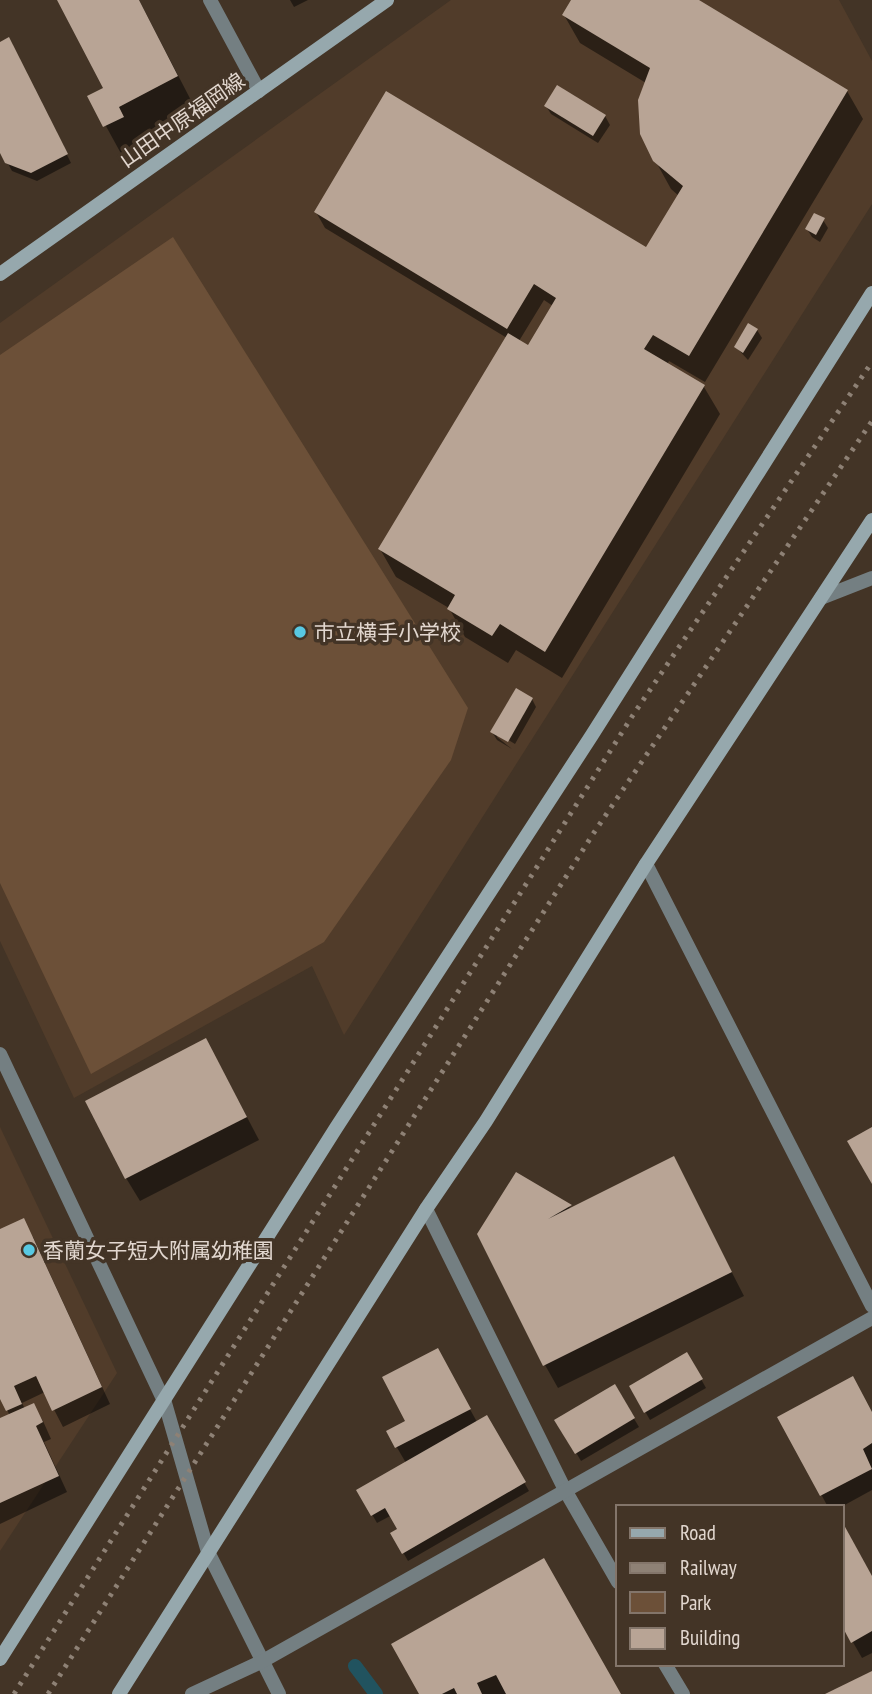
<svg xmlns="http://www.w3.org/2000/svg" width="872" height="1694" font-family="'PT Sans Narrow','Noto Sans JP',sans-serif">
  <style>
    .built { fill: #513c2a }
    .green { fill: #6c5038 }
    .shadow { fill: #0007; fill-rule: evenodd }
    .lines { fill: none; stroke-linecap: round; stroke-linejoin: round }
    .stream { stroke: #21535f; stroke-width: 14 }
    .building { fill: #b8a495 }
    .street { stroke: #747f82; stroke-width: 14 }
    .secondary { stroke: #96a8ad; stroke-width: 14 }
    .rail { stroke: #8e8175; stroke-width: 5; stroke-dasharray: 3.5 7; stroke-linecap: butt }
    .poi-dot { fill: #58c9e3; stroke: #433426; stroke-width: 2.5 }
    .labels { text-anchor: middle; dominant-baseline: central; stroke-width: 7; stroke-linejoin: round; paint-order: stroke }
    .street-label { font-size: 21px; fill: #e2d7cf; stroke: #433426 }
    .poi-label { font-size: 21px; fill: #e2d7cf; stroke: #433426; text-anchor: start }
  </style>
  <rect width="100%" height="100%" fill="#433426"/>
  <!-- built -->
  <g class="built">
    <polygon points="451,0 839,0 872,61 872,204 344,1035 312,966 74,1098 0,941 0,323"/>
    <polygon points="0,1127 117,1373 0,1551"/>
  </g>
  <!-- green -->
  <polygon class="green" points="173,237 468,708 451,760 324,942 91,1074 0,883 0,355"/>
  <!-- shadow -->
  <g class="shadow">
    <polygon points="59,0 139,0 196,110 136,140 141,150 124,159 90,97 105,89"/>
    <polygon points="290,0 308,0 294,7"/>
    <path d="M573,0H695L847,91L863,119L705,382L669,361L667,365L704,387L720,414L562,678L516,650L508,663L465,637L449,608L396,577L380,549L507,338L325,228L316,212L647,250L679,196L671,189L655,160L646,83L580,43L564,15ZM544,300L553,306L528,347L519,341Z"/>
    <polygon points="0,44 13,47 71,163 37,181 12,171 0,149"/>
    <polygon points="546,106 605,116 610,125 598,143 551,114"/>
    <polygon points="823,220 828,228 820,242 812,237 807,229"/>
    <polygon points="757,330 762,338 748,360 736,347"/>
    <polygon points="532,699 536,707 515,744 497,733 497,737 512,749 497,740 492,732"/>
    <polygon points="219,1064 259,1140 140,1201 126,1178"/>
    <polygon points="673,1158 744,1296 558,1388 545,1365 517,1175 572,1209"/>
    <polygon points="0,1231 33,1237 110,1404 63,1427 45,1392 22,1403 25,1409 33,1405 43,1421 51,1439 44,1442 67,1492 0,1524 0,1420 10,1416 0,1395"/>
    <polygon points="687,1354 706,1388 650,1420 631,1387"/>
    <polygon points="450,1373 477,1422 486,1417 529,1491 408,1561 392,1533 399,1529 392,1515 377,1523 358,1490 406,1463 388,1432 407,1422"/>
    <polygon points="615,1387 639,1427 581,1461 557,1420"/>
    <polygon points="872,1414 872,1490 841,1507 828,1507 779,1417"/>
    <polygon points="844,1528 872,1579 872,1653 862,1658 842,1623"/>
    <polygon points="393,1645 619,1694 421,1694"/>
  </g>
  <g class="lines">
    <!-- stream -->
    <polyline class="stream" points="355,1666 376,1694"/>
  </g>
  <!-- building -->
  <g class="building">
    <polygon points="57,0 139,0 178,76 119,107 124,117 103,127 87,96 103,88"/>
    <polygon points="571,0 699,0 848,90 689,356 653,335 644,349 705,385 545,652 500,624 492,636 447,609 455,595 378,549 508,333 528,345 556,298 534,284 507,329 314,212 386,91 646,247 683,186 653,161 640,134 638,100 650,68 562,15"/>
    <polygon points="9,37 68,154 31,173 5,163 0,153 0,42"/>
    <polygon points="557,85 606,115 593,136 544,106"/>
    <polygon points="814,213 825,218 816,235 805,229"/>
    <polygon points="748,323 758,329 743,353 734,347"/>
    <polygon points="516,688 533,698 508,742 490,732"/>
    <polygon points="206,1038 247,1117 125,1179 85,1101"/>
    <polygon points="872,1127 872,1184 847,1141"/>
    <polygon points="674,1156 732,1272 543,1366 477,1234 516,1172 572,1205 548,1219"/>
    <polygon points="24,1218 102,1387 52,1411 36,1376 14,1386 22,1404 6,1411 0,1399 0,1229"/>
    <polygon points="438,1348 471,1409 395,1448 386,1431 405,1421 382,1377"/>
    <polygon points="687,1352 703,1379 644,1413 629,1386"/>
    <polygon points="853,1376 872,1412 872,1443 863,1449 872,1469 820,1496 777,1417"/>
    <polygon points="615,1384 635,1418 575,1454 554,1420"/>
    <polygon points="34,1403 43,1422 36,1426 59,1476 0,1503 0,1418"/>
    <polygon points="487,1415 526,1482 402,1554 390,1533 397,1529 385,1508 371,1516 356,1490"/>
    <polygon points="844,1525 872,1576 872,1631 851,1643 842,1626"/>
    <polygon points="544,1558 621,1694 506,1694 496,1675 477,1683 482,1694 457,1694 454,1688 442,1694 419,1694 391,1644"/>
    <polygon points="872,1671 872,1694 825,1694"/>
  </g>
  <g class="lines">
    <!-- street -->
    <g class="street">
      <polyline points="210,0 259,91"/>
      <polyline points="821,598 872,578"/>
      <polyline points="646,864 872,1306"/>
      <polyline points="0,1054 165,1403 208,1552 279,1694"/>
      <polyline points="426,1209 565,1490 618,1582"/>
      <polyline points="665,1664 683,1694"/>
      <polyline points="192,1694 261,1662 872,1318"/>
    </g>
    <!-- secondary -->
    <g class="secondary">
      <polyline points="0,274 387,0"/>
      <polyline points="0,1659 336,1128 592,735 872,293"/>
      <polyline points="119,1694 426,1209 486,1121 646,864 872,520"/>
    </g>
    <!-- rail -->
    <g class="rail">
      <polyline points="14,1694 633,715 872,362"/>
      <polyline points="48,1694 593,834 872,421"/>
    </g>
  </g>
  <!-- markers -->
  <g class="poi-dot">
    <circle cx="300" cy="632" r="7"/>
    <circle cx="29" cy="1250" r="7"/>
  </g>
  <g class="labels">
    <!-- street labels -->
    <g class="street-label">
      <text transform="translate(182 120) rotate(-35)">山田中原福岡線</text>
    </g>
    <!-- poi labels -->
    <g class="poi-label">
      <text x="314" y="632">市立横手小学校</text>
      <text x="43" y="1250">香蘭女子短大附属幼稚園</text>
    </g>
  </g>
  <!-- legend -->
  <rect x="616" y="1505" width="228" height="161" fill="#433426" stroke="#83756a" stroke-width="2"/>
  <rect x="630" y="1528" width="35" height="10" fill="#96a8ad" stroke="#83756a" stroke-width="2"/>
  <text x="680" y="1540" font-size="21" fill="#e2d7cf">Road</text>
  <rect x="630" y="1563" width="35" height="10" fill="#8e8175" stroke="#83756a" stroke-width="2"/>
  <text x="680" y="1575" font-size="21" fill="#e2d7cf">Railway</text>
  <rect x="630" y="1592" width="35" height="21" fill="#6c5038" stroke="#83756a" stroke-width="2"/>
  <text x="680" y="1610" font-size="21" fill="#e2d7cf">Park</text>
  <rect x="630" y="1628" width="35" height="21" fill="#b8a495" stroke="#83756a" stroke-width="2"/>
  <text x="680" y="1645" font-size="21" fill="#e2d7cf">Building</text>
</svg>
